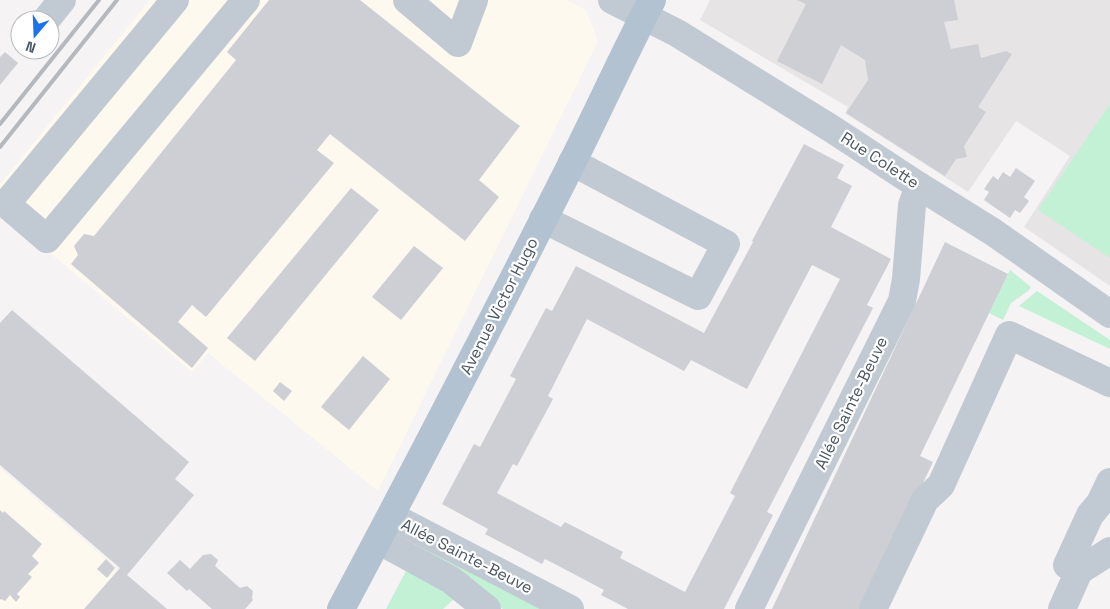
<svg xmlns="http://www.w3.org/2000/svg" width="1110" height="609" font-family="'Space Grotesk',sans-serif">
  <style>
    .commercial { fill: #fdf9ef }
    .education { fill: #e6e4e5 }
    .green { fill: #c3f1d5 }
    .building { fill: #cdcfd5; fill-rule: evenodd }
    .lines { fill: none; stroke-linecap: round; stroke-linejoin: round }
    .minor { stroke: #c1cad2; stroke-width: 28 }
    .major { stroke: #b3c2d1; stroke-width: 28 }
    .rail { stroke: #b5b8bd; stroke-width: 4 }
    .labels { text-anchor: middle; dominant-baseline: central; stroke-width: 4.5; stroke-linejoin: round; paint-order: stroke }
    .street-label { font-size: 16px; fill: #4a5661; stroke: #fff }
  </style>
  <rect width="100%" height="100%" fill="#f5f3f3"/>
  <!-- commercial -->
  <g class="commercial">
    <polygon points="150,0 566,0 586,10 598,41 378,491 208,353 192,372 0,211 0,184"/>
    <polygon points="0,468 164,609 0,609"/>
  </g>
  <!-- education -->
  <polygon class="education" points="710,0 1110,0 1110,286 1024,227 1070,156 1016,121 968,192 845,113 848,107 700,20"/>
  <!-- green -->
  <g class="green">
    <polygon points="1110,104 1110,258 1038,210"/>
    <polygon points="1010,270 1031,287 1028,291 1011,303 1003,320 989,313"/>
    <polygon points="1037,291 1110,340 1110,349 1019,306"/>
    <polygon points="419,544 545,609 503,609 480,591 415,552"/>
    <polygon points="406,571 435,584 454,599 443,609 386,609"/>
  </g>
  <!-- building -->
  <g class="building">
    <polygon points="269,0 360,0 505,115 520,126 479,180 499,197 465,241 330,134 317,150 334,163 206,317 192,305 178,322 208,348 192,368 71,264 78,255 74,246 84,234 94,236 236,60 227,52"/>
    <polygon points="797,0 954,0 958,20 944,22 951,49 978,44 981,58 1006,51 1012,54 978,107 986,112 964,146 967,157 956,159 945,176 846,113 868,80 865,60 841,45 822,84 777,61 806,4"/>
    <polygon points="5,52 18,63 0,85 0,57"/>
    <path d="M804,144L844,165L837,178L852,186L831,227L891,259L867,305L873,308L767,512L773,515L724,609H628L601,595L604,590L570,572L545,559L542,564L485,534L488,529L442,504L474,444L480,447L516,379L510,376L546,308L552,311L576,266L704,333L753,242L752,241ZM812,265L840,279L730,493L735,496L685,592L620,558L623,552L565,522L561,527L497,493L513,464L517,466L553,399L548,396L587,319L684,371L691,360L747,389Z"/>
    <polygon points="1016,168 1035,181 1024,197 1029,201 1020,213 1015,210 1010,218 984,200 989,192 984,189 993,176 998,180 1003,172 1010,177"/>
    <polygon points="351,188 379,210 255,361 227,338"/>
    <polygon points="945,242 1008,274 920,456 933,462 863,609 772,609"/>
    <polygon points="414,246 443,268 401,320 372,297"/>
    <polygon points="12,310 189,462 175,479 194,495 127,575 167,609 84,609 120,568 0,465 0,323"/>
    <polygon points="363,356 390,379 349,430 321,407"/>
    <polygon points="280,382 292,391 284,401 273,391"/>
    <polygon points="0,510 3,513 4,511 42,544 32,556 39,563 28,574 32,577 17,594 20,597 16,602 10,595 5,601 1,599 0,600"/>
    <polygon points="211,554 218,560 215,566 240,588 247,586 253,591 252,598 253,600 245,609 212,609 189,589 187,591 167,573 180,560 190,569 203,555"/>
    <polygon points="106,559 115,568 107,578 97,569"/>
  </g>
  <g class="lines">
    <!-- minor -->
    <g class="minor">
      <polyline points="175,0 6,204 47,239 246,0"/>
      <polyline points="407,0 458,43 474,0"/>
      <polyline points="612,0 677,33 832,129 919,186 993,232 1110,314"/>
      <polyline points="46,20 62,0"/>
      <polyline points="543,219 698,296 726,244 572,162"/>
      <polyline points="391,516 570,609"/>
      <polyline points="378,540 451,580 487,609"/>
      <polyline points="1079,571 1110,551"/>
      <polyline points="749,609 902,301 906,279 912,205 919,186"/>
      <polyline points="873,609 925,500 941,485 1009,335 1110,383"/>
      <polyline points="1062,609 1079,571 1067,565 1090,515 1100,503 1110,482"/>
    </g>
    <!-- major -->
    <path class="major" d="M341,609C420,461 497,312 572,163C599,109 624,54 652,0"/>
    <!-- rail -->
    <g class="rail">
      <polyline points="0,124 99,0"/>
      <polyline points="0,147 117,0"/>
    </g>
  </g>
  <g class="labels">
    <!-- street labels -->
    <g class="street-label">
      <text transform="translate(880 160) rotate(33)">Rue Colette</text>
      <text transform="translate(499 306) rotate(-63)">Avenue Victor Hugo</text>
      <text transform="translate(851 403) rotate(-64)">Allée Sainte-Beuve</text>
      <text transform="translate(467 556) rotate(27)">Allée Sainte-Beuve</text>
    </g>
  </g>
  <!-- north arrow -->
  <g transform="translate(35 35) rotate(199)"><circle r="24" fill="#ffffff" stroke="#b7bbc0"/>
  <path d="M0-4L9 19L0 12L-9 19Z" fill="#1a73e8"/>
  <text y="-8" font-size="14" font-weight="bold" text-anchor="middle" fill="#4a5661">N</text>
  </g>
</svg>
